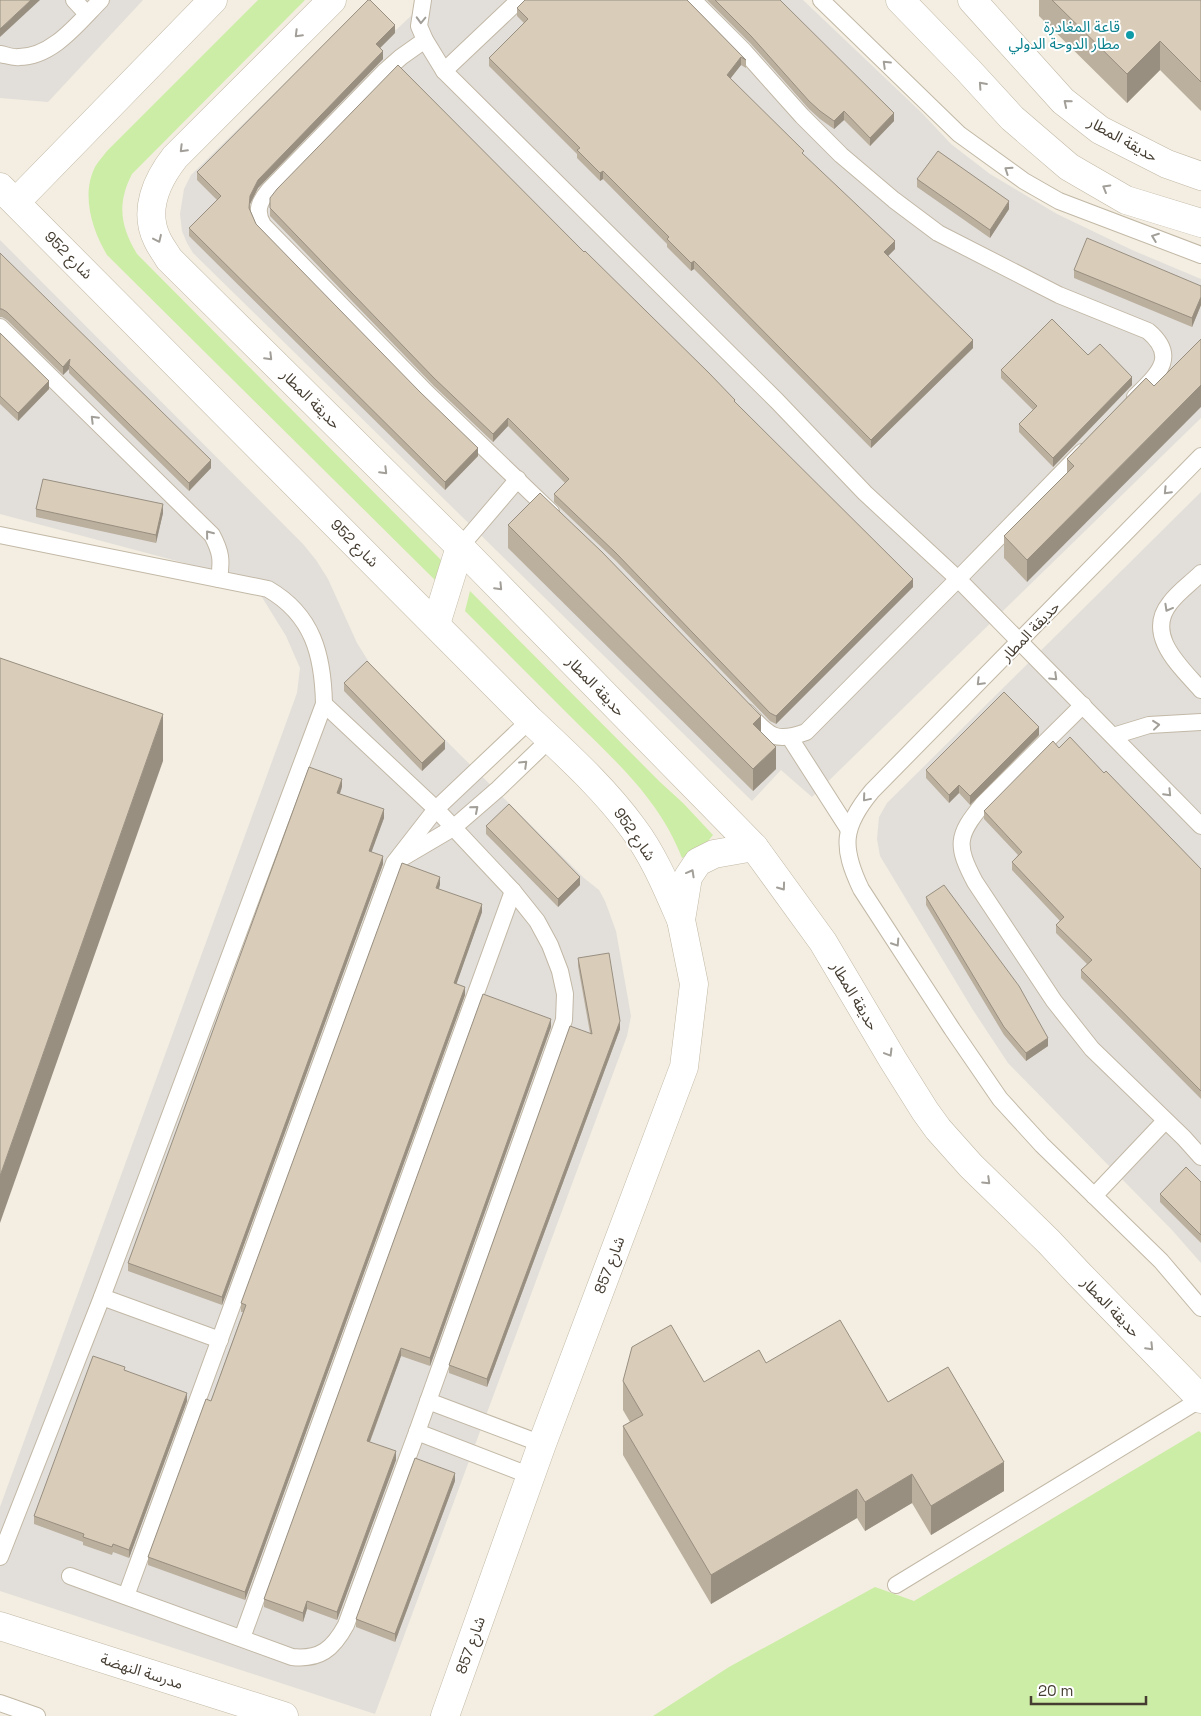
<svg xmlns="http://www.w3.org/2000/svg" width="1201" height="1716" font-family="'Space Grotesk','Noto Sans Arabic',sans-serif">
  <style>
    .green { fill: #cceda5 }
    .parking { fill: #e2dfdb }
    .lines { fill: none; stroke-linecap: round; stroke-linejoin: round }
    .lane-casing { stroke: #c2b8a6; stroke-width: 18 }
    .street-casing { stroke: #c2b8a6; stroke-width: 29 }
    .lane { stroke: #fff; stroke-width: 16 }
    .street { stroke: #fff; stroke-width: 28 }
    .wall { fill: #bbaf9e }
    .shaded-wall { fill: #988f81 }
    .building { fill: #d9ccb8; stroke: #988f81 }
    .oneway { stroke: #a29e98 }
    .culture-dot { fill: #0f9aa8; stroke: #fff; stroke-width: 2 }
    .labels { text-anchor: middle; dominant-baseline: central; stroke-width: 4; stroke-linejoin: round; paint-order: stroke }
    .culture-label { font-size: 15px; fill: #0d838f; stroke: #fff; text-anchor: end }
    .street-label { font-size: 15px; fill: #453d32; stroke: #fff }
  </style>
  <rect width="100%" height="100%" fill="#f3eee1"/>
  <!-- green -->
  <g class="green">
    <path d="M258,0H305L132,174C117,203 120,226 137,254L445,564L441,586L107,255C92,230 81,195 95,167C98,162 103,156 107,151Z"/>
    <path d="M470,591L660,782L683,803L713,835L705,845L682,858C659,798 614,760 570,716C535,681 500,646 465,611Z"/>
    <polygon points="1199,1431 1201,1433 1201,1716 653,1716 729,1667 875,1587 914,1601"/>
  </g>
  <!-- parking -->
  <g class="parking">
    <polygon points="0,0 143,0 48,102 0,98"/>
    <polygon points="428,0 803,0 922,113 951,144 990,174 1057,214 1132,250 1201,279 1201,418 812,797 781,770 752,801 193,253 187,243 182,231 180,214 184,189 191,175 369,1 396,30"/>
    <polygon points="0,240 303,544 316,560 328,579 357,643 372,667 584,878 599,890 605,901 616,931 631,1016 627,1036 375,1714 0,1591 0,1507 297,693 300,668 286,636 252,581 0,514"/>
    <polygon points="1201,492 1201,1263 1172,1230 1008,1063 973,1010 880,856 877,839 879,817 887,803"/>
  </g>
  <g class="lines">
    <!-- lane casing -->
    <g class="lane-casing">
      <g id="lane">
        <polyline points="74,0 87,14"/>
        <polyline points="423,0 419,26 425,40 444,71 777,401 865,493 958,579 1201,826"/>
        <path d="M693,0L744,51L802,116L841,155L894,200L938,233L1059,295L1148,331C1179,357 1157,375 1135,397"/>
        <polyline points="821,0 959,134 1024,181 1059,201 1201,255"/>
        <path d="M425,40L401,57L384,72L269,190C259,202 255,211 263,225L427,393L551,512"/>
        <path d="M0,54C6,55 13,58 19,57C53,57 79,22 101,0"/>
        <polyline points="444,71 519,0"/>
        <path d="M0,327L212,535C221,552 222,560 219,579"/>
        <path d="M1201,456L872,791C842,827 841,847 861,889L952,1029L1000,1099L1042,1145L1161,1261L1201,1308"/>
        <path d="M0,535L268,589C313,615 323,655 324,704L102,1297L0,1557"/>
        <polyline points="460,547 518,479"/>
        <path d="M1201,573C1191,583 1178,592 1170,603C1144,635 1181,667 1201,690"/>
        <path d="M1083,705L983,804C956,836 956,846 975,882L1054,1001L1092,1049L1184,1138L1201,1157"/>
        <path d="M747,712C768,734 773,744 806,732L958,579L1082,452"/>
        <polyline points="1113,736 1149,725 1201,722"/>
        <polyline points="790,738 849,830"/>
        <polyline points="402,858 453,828 498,789 550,739"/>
        <polyline points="1094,1196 1165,1121"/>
        <polyline points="102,1297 220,1340"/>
        <polyline points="428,1401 542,1444"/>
        <polyline points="417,1432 531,1476"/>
        <path d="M70,1576L292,1657C320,1660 333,1649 346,1625L417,1432L564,1020L565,994L560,971L550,945L537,921L513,891L436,809L324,704"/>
        <polyline points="896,1585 1201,1399"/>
        <polyline points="126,1596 394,863 436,809 530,720"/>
        <polyline points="242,1638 513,891"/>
        <polyline points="0,1703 37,1716"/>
      </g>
    </g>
    <!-- street casing -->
    <g class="street-casing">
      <g id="street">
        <path d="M332,0L175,157C157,180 143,210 157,239C160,246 165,252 169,259L460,547L754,847L823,942L893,1060L925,1111L938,1129L971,1166L1049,1242L1079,1274L1201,1399"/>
        <polyline points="900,0 968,70 1012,118 1069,167 1126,200 1201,223"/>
        <polyline points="972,0 1063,101 1100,130 1167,164 1201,176"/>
        <path d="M0,187L530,720C566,754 604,788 633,828C654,856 667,888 681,920"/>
        <polyline points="16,202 213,0"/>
        <polyline points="436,624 460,547"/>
        <polyline points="0,1626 284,1716"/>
        <polyline points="445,1716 542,1444 684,1067 694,984 681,920 688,877 698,862 714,854 754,847"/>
      </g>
    </g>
    <!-- lane -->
    <use href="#lane" class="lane"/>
    <!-- street -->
    <use href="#street" class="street"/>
  </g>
  <!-- wall -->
  <g class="wall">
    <polygon points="687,0 746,60 746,68 741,65 730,78 895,249 888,256 973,348 871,448 694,269 691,271 667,247 667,244 603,179 600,181 577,158 577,154 489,66 489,58 524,23 517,16 517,8"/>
    <polygon points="707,0 780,0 894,121 870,146 844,120 834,129 820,119 809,109 751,44"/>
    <polygon points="1039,0 1201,0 1201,111 1160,70 1127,103 1039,16"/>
    <polygon points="395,33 380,48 383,59 258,188 250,204 250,209 256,224 478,456 445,490 189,236 189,228 217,200 197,180 197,172"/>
    <polygon points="917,179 1009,209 990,238 917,187"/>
    <polygon points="270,198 735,402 913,587 776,724 770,721 616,561 554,502 554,494 565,483 508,426 493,442 434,386 270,216"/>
    <polygon points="0,253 211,468 189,491 69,373 69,369 63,375 7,320 2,317 0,317"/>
    <polygon points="1074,270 1201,286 1201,305 1192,327 1074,278"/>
    <polygon points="0,333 49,389 18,421 0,404"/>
    <polygon points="1088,355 1132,385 1053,467 1019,432 1019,424 1033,410 1001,378 1001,370"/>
    <polygon points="1146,378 1027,582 1004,558 1004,536 1067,473 1067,459"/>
    <polygon points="36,509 163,513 156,543 36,517"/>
    <polygon points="508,525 761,732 776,769 753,791 508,548"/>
    <polygon points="344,683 445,749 422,771 344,691"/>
    <polygon points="1039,735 970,805 959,793 949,803 926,778 926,770"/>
    <polygon points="1059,748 1104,773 1201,869 1201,1099 1081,978 1081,970 1087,964 1056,933 1056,925 1060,921 1012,870 1012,862 1018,855 984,819 984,811"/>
    <polygon points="342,787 340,794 384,818 371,852 383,864 222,1305 128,1271 128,1263"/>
    <polygon points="486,826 580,885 558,907 486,834"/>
    <polygon points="440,885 439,889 482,912 456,984 465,995 245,1600 148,1565 148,1557 211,1401 243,1312 241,1312 241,1303"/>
    <polygon points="926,897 1048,1046 1026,1061 1004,1035 926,905"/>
    <polygon points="578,958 620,1029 487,1387 449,1373 449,1365 590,1033 578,966"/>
    <polygon points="551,1027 430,1366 401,1356 370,1442 396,1460 337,1620 307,1609 303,1622 264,1607 264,1599"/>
    <polygon points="1201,1182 1201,1243 1160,1202 1160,1194"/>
    <polygon points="766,1363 888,1402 1004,1491 931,1535 912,1503 865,1531 857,1518 711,1604 623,1455 623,1426 630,1422 623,1410 623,1381 704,1382"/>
    <polygon points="125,1370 187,1401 129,1558 113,1552 112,1555 83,1545 83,1542 34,1524 34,1516"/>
    <polygon points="455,1481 395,1642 356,1627 356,1619"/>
  </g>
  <!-- shaded-wall -->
  <g class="shaded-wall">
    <polygon points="31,0 40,0 0,37 0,29"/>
    <polygon points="395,25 395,33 376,52 376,44"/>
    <polygon points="1160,41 1160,70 1127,103 1127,74"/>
    <polygon points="383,51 383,59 258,188 250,204 250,196 258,180"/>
    <polygon points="741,57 741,65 727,83 727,75"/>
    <polygon points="844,111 844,120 834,129 834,121"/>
    <polygon points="894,113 894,121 870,146 870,138"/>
    <polygon points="603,171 603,179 600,181 600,173"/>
    <polygon points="1009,201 1009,209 990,238 990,230"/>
    <polygon points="895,241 895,249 884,260 884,252"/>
    <polygon points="694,261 694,269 691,271 691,263"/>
    <polygon points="1201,297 1201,305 1192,327 1192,318"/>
    <polygon points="973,340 973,348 871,448 871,440"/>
    <polygon points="70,359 69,369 63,375 63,367"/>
    <polygon points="1132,377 1132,385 1053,467 1053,458"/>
    <polygon points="49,381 49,389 18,421 18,413"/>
    <polygon points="1201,385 1201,407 1027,582 1027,560"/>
    <polygon points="508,418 508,426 493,442 493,434"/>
    <polygon points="478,448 478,456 445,490 445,482"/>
    <polygon points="211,460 211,468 189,491 189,483"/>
    <polygon points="163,504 163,513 156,543 156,535"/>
    <polygon points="913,579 913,587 776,724 776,716"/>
    <polygon points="163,714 163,761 0,1223 0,1176"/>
    <polygon points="761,716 761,739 753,724"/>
    <polygon points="1039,727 1039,735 970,805 970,796"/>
    <polygon points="445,741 445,749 422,771 422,763"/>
    <polygon points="776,747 776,769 753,791 753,769"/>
    <polygon points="342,779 342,787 337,801 337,793"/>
    <polygon points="959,785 959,793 949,803 949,795"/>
    <polygon points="384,809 384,818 369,859 369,851"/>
    <polygon points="383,856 383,864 222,1305 222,1297"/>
    <polygon points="440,877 440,885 436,896 436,888"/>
    <polygon points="580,877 580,885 558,907 558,899"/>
    <polygon points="482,904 482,912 454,991 454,983"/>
    <polygon points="465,987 465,995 245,1600 245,1592"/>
    <polygon points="551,1019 551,1027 430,1366 430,1358"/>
    <polygon points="620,1021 620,1029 487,1387 487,1379"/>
    <polygon points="1048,1038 1048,1046 1026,1061 1026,1053"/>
    <polygon points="401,1348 401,1356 367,1449 367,1441"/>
    <polygon points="187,1393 187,1401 129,1558 129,1550"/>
    <polygon points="396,1451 396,1460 337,1620 337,1612"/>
    <polygon points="1004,1462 1004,1491 931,1535 931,1506"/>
    <polygon points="455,1473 455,1481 395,1642 395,1634"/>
    <polygon points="912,1474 912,1503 865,1531 865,1502"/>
    <polygon points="857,1489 857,1518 711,1604 711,1575"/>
    <polygon points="307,1601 307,1609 303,1622 303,1613"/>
  </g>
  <!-- building -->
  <g class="building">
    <polygon points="0,0 31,0 0,29"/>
    <polygon points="368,0 370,0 395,25 376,44 383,51 258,180 250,196 249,208 256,224 420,392 478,448 445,482 189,228 221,196 197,172"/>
    <polygon points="525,0 687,0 746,60 741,57 727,75 804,151 802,153 895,241 884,252 973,340 871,440 694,261 691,263 667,239 669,237 603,171 600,173 577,150 580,148 489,58 528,19 517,8"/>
    <polygon points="715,0 780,0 894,113 870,138 844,111 834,121 820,111 809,101 751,36"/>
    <polygon points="1052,0 1201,0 1201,82 1160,41 1127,74"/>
    <polygon points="398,65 584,252 585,251 709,373 735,400 734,401 913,579 776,716 770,713 616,553 554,494 569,479 508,418 493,434 434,378 270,208 270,198 277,189"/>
    <polygon points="938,151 1009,201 990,230 917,179"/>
    <polygon points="1087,238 1201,286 1201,297 1192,318 1074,270"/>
    <polygon points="0,253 211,460 189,483 69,365 70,359 63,367 7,312 2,309 0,309"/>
    <polygon points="1052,319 1088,355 1100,344 1132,377 1053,458 1019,424 1037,406 1001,370"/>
    <polygon points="0,333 49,381 18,413 0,396"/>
    <polygon points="1201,339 1201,385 1027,560 1004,536 1074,466 1067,459 1146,378 1154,386"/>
    <polygon points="43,479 163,504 156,535 36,509"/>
    <polygon points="540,493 602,552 761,716 753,724 776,747 753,769 508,525"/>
    <polygon points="0,658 163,714 0,1176"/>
    <polygon points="367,661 445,741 422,763 344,683"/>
    <polygon points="1004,692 1039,727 970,796 959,785 949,795 926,770"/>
    <polygon points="1070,737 1104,773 1106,771 1201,869 1201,1091 1081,970 1092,960 1056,925 1064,917 1012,862 1022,852 984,811 1053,741 1059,748"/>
    <polygon points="309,767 342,779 337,793 384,809 369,851 383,856 222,1297 128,1263"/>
    <polygon points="509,804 580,877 558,899 486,826"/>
    <polygon points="402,863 440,877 436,888 482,904 454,983 465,987 245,1592 148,1557 206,1399 211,1401 246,1305 241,1303"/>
    <polygon points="944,885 1019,986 1048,1038 1026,1053 1004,1027 926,897"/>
    <polygon points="609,953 620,1021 487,1379 449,1365 570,1026 592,1034 578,958"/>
    <polygon points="483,994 551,1019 430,1358 401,1348 367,1441 396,1451 337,1612 307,1601 303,1613 264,1599"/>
    <polygon points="1186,1167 1201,1182 1201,1235 1160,1194"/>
    <polygon points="840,1320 888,1402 948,1367 1004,1462 931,1506 912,1474 865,1502 857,1489 711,1575 623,1426 643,1415 623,1381 632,1347 671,1325 704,1382 759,1350 766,1363"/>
    <polygon points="93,1356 125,1367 124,1370 187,1393 129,1550 113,1544 112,1547 83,1537 84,1534 34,1516"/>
    <polygon points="415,1458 455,1473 395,1634 356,1619"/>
  </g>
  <!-- one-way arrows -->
  <defs><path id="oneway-chevron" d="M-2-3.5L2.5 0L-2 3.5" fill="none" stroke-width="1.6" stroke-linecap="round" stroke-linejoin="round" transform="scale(1.25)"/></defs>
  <g class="oneway">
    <use href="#oneway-chevron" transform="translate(421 20) rotate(92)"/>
    <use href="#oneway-chevron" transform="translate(298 34) rotate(135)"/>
    <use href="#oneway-chevron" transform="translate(886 64) rotate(-136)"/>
    <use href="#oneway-chevron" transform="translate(982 85) rotate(-132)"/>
    <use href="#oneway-chevron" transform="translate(1067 103) rotate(-140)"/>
    <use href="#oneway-chevron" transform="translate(183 149) rotate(135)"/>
    <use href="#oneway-chevron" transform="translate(1008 170) rotate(-146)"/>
    <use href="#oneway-chevron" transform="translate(1106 188) rotate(-150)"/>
    <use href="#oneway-chevron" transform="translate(1155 237) rotate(-159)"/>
    <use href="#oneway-chevron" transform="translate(158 239) rotate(65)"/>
    <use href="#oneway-chevron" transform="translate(269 357) rotate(45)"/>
    <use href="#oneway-chevron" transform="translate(94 419) rotate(-135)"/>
    <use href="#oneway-chevron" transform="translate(384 471) rotate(45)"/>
    <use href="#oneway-chevron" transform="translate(1167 491) rotate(134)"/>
    <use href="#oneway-chevron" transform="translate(209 534) rotate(-129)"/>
    <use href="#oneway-chevron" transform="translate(499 587) rotate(46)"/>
    <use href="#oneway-chevron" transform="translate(1168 608) rotate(119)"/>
    <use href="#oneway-chevron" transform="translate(1054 677) rotate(44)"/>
    <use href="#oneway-chevron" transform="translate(980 682) rotate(135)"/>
    <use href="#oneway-chevron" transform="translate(1156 725) rotate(-6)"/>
    <use href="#oneway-chevron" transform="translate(524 764) rotate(-44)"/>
    <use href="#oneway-chevron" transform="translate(1168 793) rotate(46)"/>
    <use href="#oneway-chevron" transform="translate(866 798) rotate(130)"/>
    <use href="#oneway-chevron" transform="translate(475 809) rotate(-41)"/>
    <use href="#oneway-chevron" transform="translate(691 873) rotate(-61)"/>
    <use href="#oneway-chevron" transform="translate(782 887) rotate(54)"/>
    <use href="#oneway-chevron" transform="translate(896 943) rotate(57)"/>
    <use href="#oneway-chevron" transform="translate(889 1053) rotate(59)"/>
    <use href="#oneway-chevron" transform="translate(987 1181) rotate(44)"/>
    <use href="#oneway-chevron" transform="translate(1150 1347) rotate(46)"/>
  </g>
  <!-- markers -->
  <circle class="culture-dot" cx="1130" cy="35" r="5"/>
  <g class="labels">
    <!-- culture labels -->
    <g class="culture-label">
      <text x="1120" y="26">قاعة المغادرة<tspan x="1120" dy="17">مطار الدوحة الدولي</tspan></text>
    </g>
    <!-- street labels -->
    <g class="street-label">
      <text transform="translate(1123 139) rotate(29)">حديقة المطار</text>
      <text transform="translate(69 255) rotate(45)">شارع 952</text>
      <text transform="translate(311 399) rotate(45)">حديقة المطار</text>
      <text transform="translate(355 543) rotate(45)">شارع 952</text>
      <text transform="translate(1030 631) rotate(-46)">حديقة المطار</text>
      <text transform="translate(596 686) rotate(46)">حديقة المطار</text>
      <text transform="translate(635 834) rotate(55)">شارع 952</text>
      <text transform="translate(855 996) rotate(59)">حديقة المطار</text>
      <text transform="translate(609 1265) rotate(-69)">شارع 857</text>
      <text transform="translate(1111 1307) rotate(46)">حديقة المطار</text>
      <text transform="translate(470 1645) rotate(-70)">شارع 857</text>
      <text transform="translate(142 1671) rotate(18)">مدرسة النهضة</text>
    </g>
  </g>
  <!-- scale -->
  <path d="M1031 1696v8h115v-8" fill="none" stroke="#453d32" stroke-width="2.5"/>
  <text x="1038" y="1696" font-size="15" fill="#453d32" stroke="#ffffff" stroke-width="4" paint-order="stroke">20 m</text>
</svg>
